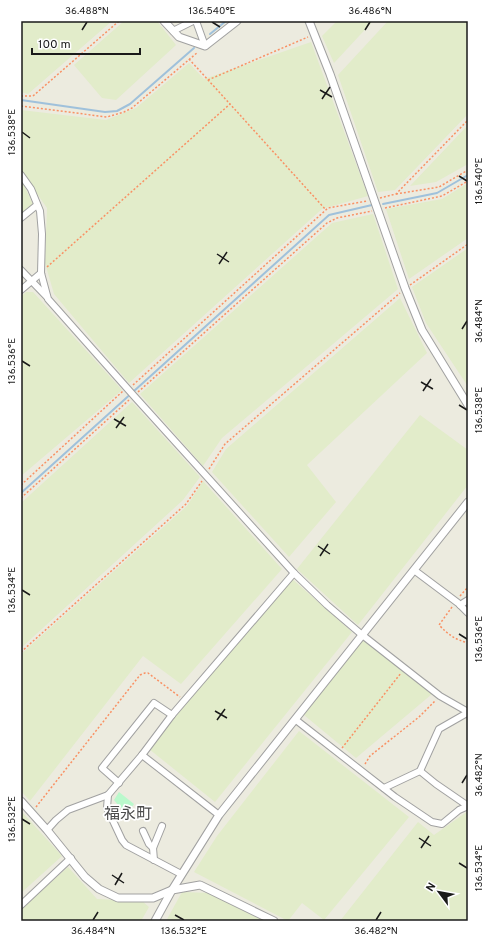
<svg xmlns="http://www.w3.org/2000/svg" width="489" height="942" font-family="Overpass,'Noto Sans JP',sans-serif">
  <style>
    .farmland { fill: #e2ecca }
    .park { fill: #baf9cc }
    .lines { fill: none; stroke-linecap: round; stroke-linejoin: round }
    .stream { stroke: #9fc1db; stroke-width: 2 }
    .minor-casing { stroke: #a1a1a1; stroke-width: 8 }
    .tertiary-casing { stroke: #a1a1a1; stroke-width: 9 }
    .path { stroke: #f99164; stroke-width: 1.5; stroke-dasharray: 2 2; stroke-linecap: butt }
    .minor { stroke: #fff; stroke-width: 6 }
    .tertiary { stroke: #fff; stroke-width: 7 }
    .ticks { fill: none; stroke: #1a1a1a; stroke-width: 1.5 }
    .labels { text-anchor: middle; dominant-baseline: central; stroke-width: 3.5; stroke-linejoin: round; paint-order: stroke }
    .quarter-label { font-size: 16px; fill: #4d4d4d; stroke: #fff }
    .neatline { fill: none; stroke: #1a1a1a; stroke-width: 1.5 }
    .ticks-label { font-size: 10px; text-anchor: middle; fill: #1a1a1a }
  </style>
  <rect width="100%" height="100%" fill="#ecebdf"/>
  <!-- farmland -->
  <g class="farmland">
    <polygon points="21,21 112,21 28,94 21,92"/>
    <polygon points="124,21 157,21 176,45 116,100 102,98 74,65"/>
    <polygon points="337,21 373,21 334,63 322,36"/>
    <polygon points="388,21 468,21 468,114 395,190 378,192 338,75"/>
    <polygon points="311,42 368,196 322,209 129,383 54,294 45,263 47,208 21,171 21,110 106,120 136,108 189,63 204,79"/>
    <polygon points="468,125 468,164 436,182 410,186"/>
    <polygon points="21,179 33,204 22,214 21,213"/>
    <polygon points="468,183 468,238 409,279 386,209 442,199"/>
    <polygon points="373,214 398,289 222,438 203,466 140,394 332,223"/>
    <polygon points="468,248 468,384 467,385 426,323 412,287"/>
    <polygon points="26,292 33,292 122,390 21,476 21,297"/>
    <polygon points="400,298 427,353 307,465 336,502 289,557 212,472 226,449"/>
    <polygon points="132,402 200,477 183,500 21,648 21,503"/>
    <polygon points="420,415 468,450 468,485 358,625 297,569"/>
    <polygon points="203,481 282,569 181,684 143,656 30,801 21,791 21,654 187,506"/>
    <polygon points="290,577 352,632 215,802 149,749"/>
    <polygon points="363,639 432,694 356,758 304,715"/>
    <polygon points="299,731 409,817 324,920 302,903 288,921 194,872 217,836"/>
    <polygon points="21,811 62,856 21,893"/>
    <polygon points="468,811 468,921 340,921 418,822 434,835"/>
    <polygon points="68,867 97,899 142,901 149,907 141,921 21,921 21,909"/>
    <polygon points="182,892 211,893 264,921 166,921"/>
  </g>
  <!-- park -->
  <polygon class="park" points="119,792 134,804 126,815 114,800"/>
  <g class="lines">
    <!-- stream -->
    <g class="stream">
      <polyline points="210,34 226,21"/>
      <polyline points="21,100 105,112 117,111 130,104 194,48"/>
      <polyline points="383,204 437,193 468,175"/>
      <polyline points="21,493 329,215 372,205"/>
    </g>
    <!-- minor casing -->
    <g class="minor-casing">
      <g id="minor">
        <polyline points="196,21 205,46"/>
        <polyline points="173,31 193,21"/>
        <polyline points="21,175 31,189 40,211 42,234 41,273 48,299 134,396 294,573 327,605 361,634 440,696 468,712"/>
        <polyline points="21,218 37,205"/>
        <polyline points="21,270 47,297"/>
        <polyline points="21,290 41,273"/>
        <polyline points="414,570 458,603 468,613"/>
        <polyline points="460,605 468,600"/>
        <polyline points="296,720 395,797 432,822 442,824 459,810 468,806"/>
        <polyline points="142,755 219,815"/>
        <polyline points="420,771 436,784 468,806"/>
        <polyline points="119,783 102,768 154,703 172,715"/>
        <polyline points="384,788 420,771 439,729 467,713"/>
        <polyline points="108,795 107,808 122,840 126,845 181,874"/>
        <polyline points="47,830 56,820 68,810 108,795 142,755 172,715 294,573"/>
        <polyline points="143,831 149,844 153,848"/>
        <polyline points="154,860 153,848 162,826"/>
        <polyline points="21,905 71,858"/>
      </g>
    </g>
    <!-- tertiary casing -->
    <g class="tertiary-casing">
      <g id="tertiary">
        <polyline points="164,21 179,37 205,46 237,21"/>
        <polyline points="309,21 330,74 405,288 422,330 468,405"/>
        <polyline points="21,801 47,830 85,877 99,889 118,898 153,898 172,890 200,885 274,921"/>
        <polyline points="155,921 172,890 219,815 468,502"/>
      </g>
    </g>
    <!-- path -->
    <g class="path">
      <polyline points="189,59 230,104"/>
      <polyline points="208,80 308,37"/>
      <polyline points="21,96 33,96 119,21"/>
      <polyline points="21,106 107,117 124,112 132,108 198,52"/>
      <polyline points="396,194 439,187 468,170"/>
      <polyline points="380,198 396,194 468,120"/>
      <polyline points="385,208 442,196 468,181"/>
      <polyline points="47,267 230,104 326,210"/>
      <polyline points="410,285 468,244"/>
      <polyline points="133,385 328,208 367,201"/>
      <polyline points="138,392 327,223 337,218 372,211"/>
      <polyline points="209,469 225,444 400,293"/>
      <polyline points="21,485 123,391"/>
      <polyline points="21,498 129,400"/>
      <polyline points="460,596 468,587"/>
      <path d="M452,607L439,625C449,635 454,639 468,643"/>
      <polyline points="21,652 186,504 202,481"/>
      <polyline points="342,748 401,673"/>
      <polyline points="365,764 370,756 419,717 436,700"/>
      <polyline points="36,807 140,675 145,673 148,673 180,697"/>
    </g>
    <!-- minor -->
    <use href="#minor" class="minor"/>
    <!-- tertiary -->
    <use href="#tertiary" class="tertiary"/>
  </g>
  <!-- ticks -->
  <path class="ticks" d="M212,22L220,27M82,30L87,22M365,30L370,22M320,90L332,97M322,99L330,87M22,132L30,138M459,176L467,181M217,254L229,262M219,264L227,252M462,329L467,321M22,361L30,366M421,382L433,389M423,391L431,379M459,405L467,410M114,419L126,426M116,428L124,417M318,546L330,554M320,556L328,544M22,590L30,595M459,634L467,639M215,711L227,718M217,720L225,709M462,783L467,775M22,819L30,824M419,838L431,846M421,848L429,836M459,863L467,868M112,875L124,883M115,885L122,873M175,915L184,920M93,920L98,912M376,920L381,912"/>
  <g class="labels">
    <!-- quarter labels -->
    <g class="quarter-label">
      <text x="128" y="815">福永町</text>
    </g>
  </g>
  <!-- border -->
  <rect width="489" height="942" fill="none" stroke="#ffffff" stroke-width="44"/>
  <!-- north arrow -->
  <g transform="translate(439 892) rotate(302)" stroke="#ffffff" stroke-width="3" paint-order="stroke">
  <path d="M0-3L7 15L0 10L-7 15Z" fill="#1a1a1a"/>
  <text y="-6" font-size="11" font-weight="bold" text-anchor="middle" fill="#1a1a1a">N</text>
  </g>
  <!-- scale -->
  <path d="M32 48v6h108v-6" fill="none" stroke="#1a1a1a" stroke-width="2"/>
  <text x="38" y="48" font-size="12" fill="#1a1a1a" stroke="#ffffff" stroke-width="3" paint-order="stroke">100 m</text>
  <rect x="22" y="22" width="445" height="898" class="neatline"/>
  <g class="ticks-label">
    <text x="87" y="14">36.488°N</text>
    <text x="212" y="14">136.540°E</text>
    <text x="370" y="14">36.486°N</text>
    <text transform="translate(11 132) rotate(-90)" y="4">136.538°E</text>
    <text transform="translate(478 181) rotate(-90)" y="4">136.540°E</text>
    <text transform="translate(478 321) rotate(-90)" y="4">36.484°N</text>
    <text transform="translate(11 361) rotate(-90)" y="4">136.536°E</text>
    <text transform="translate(478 410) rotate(-90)" y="4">136.538°E</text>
    <text transform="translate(11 590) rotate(-90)" y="4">136.534°E</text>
    <text transform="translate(478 639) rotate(-90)" y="4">136.536°E</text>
    <text transform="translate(478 775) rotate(-90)" y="4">36.482°N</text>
    <text transform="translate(11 819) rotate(-90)" y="4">136.532°E</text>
    <text transform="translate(478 868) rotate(-90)" y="4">136.534°E</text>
    <text x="93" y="934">36.484°N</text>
    <text x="184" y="934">136.532°E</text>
    <text x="376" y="934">36.482°N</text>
  </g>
</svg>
